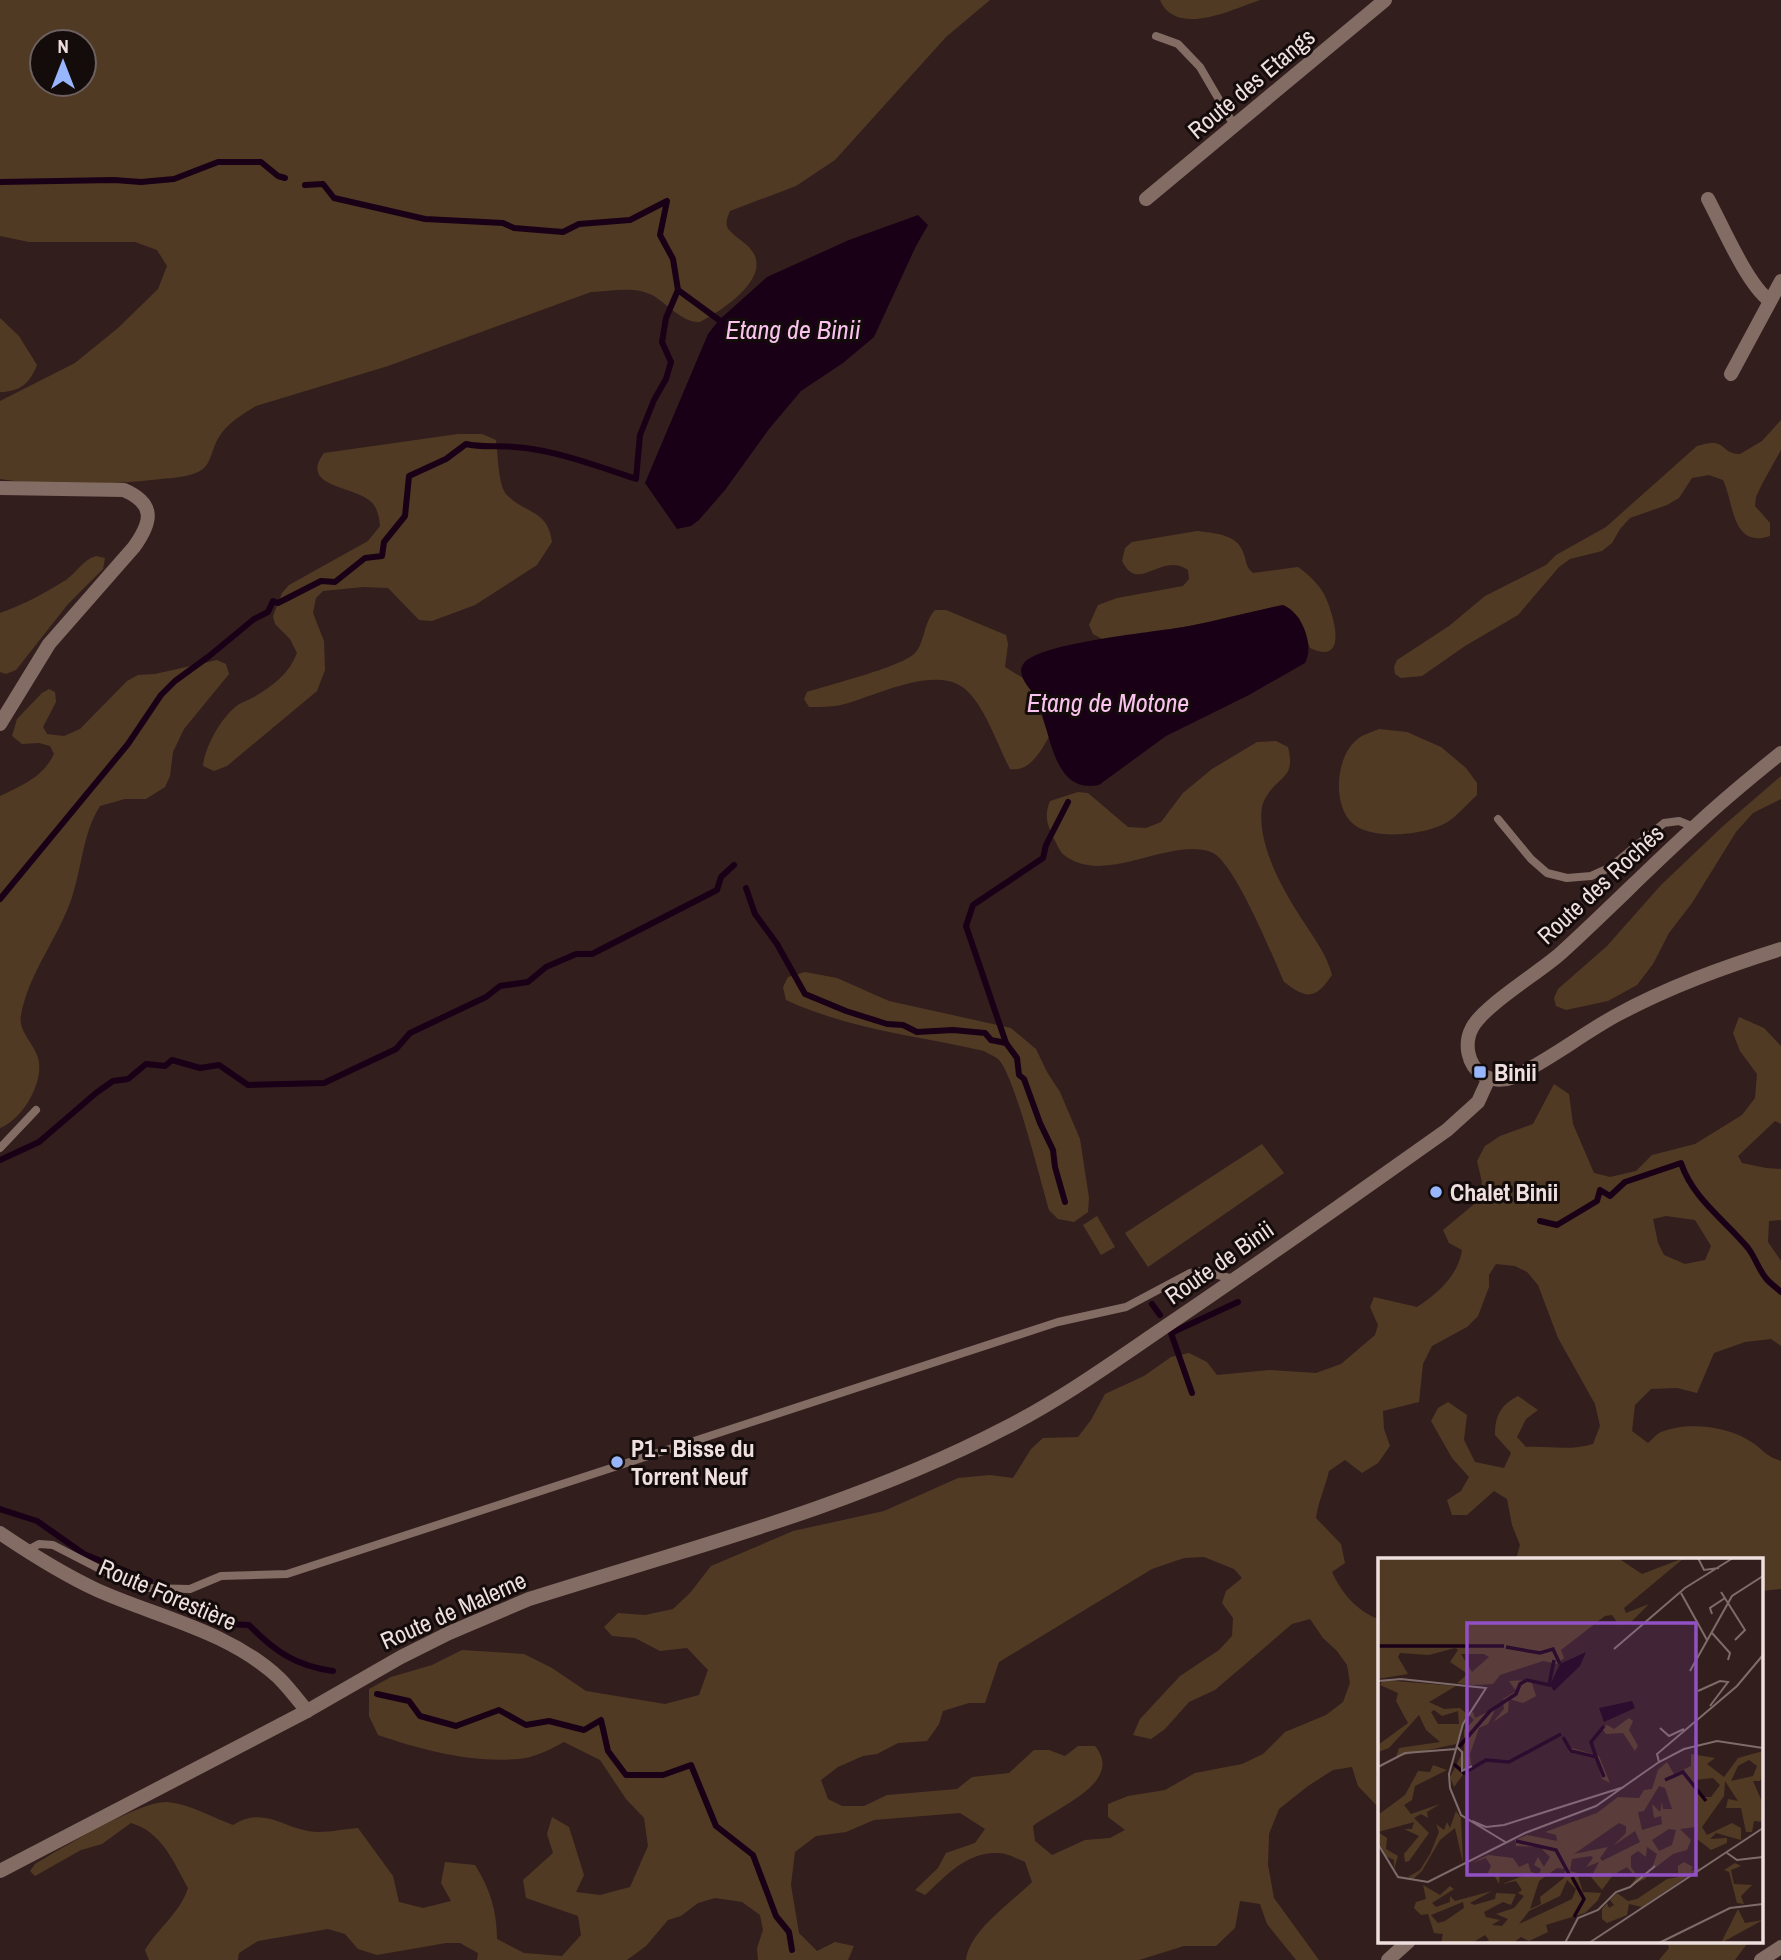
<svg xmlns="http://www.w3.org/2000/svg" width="1781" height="1960" font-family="'Archivo Narrow',sans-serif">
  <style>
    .green { fill: #513a23; fill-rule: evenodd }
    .water { fill: #1a0016 }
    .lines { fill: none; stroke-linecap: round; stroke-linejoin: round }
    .stream { stroke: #1a0016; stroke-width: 6 }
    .service { stroke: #836c63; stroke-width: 8 }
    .minor { stroke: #836c63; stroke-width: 14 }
    .tertiary { stroke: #836c63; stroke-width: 14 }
    .poi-dot { fill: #98b6fd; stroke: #140b0b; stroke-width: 2.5 }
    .labels { text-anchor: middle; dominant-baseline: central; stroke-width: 6; stroke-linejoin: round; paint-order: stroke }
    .street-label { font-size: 24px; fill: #efe0df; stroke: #140b0b }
    .poi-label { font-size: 24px; font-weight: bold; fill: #efe0df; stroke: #140b0b; text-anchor: start }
    .water-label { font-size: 26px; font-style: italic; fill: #fac3ee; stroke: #140b0b }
    .inset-river { fill: none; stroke: #1a0016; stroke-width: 3.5 }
    .inset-road { fill: none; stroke: #7e6c6b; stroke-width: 2 }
    .view { fill: #9250c5; fill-opacity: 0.15; stroke: #9250c5; stroke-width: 3.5 }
    .inset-edge { fill: none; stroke: #efe0df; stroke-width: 3.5 }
  </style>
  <rect width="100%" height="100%" fill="#331e1e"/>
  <!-- green -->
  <g class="green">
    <path d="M0,0H990L946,37L835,160L796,186L730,211C727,218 724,225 730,231C738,240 748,243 754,254C768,281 721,311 700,322C682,323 667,303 652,295C635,286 610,291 591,292L388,366L256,406C243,414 227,423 219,437C211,449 212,466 198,472C187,477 172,478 161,479C108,485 53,487 0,479V401L75,363L118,328L158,289L167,266L157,250L135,242H29L0,236ZM42,42H84V84H42Z"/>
    <path d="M1160,0H1260C1233,9 1176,38 1160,0Z"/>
    <path d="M0,318L19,336L37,365C30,383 20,392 0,392Z"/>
    <path d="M1781,420V450L1762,484L1756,497L1755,506L1770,523V536C1732,549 1734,503 1723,480L1709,475L1692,478L1679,498L1667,505L1630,518L1620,529L1612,543L1602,551L1570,559L1559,567L1518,615L1465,646L1422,676L1401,678L1395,674L1394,667L1397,660L1449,626L1485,596L1546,565L1556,555L1606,527L1697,446C1728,436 1719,454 1740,454L1762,441Z"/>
    <path d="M458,434H482L496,440C498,453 498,487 507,495C526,514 548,510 552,542L537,565L475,605L432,621L419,620L388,588L363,587L323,591L316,598L313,613L324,641L325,670L317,691L227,766L214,771L203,766C205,747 219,722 233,709C238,704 246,701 252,698C272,687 289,674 297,653L290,639L275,624L273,616L282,593L289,585L368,541L380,526C379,515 377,504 366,498C347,486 300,485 324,453Z"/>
    <path d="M1197,531C1213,533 1237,534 1243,552C1247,561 1245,567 1253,573L1298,567C1309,575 1318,583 1325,596C1333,613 1350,667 1310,648L1299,618L1283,605L1190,626L1104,640L1093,634L1089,625L1098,605L1117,598L1183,586L1189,579L1188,570C1160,551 1139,595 1122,561L1125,548L1132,542Z"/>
    <path d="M96,556L105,558L103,569L68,604L16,670L6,674L0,672V613C23,605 45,593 66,580C77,572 83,560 96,556Z"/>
    <path d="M935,610H946L1006,635L1008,644L1005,667L1023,678L1035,697L1049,737C1040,752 1030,772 1010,769C998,746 985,706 965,689C935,664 874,697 841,705C830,707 819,707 809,707L804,699L807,692C829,685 900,667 914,654C925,644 923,623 935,610Z"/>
    <path d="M217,660L226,664L229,674L184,729L173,752L170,776L165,787L146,799H125L100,806C83,832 82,867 72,897C59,937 29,972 21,1015C18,1032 34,1043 38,1058C45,1082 22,1120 0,1128V796C23,785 43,777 54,754L50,746L39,743L22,744L12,736L17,719L42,693L49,689L55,692L56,702L43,727L47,734L64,736L80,729L127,681L138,675L155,674Z"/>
    <path d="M1379,729L1407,732L1441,747L1466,768L1477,783V795C1468,803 1459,814 1449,821C1428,835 1370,842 1351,822C1332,802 1336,754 1359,738C1364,734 1373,732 1379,729Z"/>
    <path d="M1276,741L1288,747C1296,779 1279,775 1266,797C1260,806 1261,819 1262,829C1267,864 1288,898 1307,927C1318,944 1327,956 1332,975C1316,999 1307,1000 1284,982C1273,957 1234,860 1211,852C1168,837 1105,887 1064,855C1059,851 1056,842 1053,837C1047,823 1044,816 1050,801L1078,792L1088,793L1128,827L1146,828L1161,822L1183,793L1212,769L1257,742Z"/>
    <polygon points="1781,776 1781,799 1753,813 1736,832 1692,903 1669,933 1653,964 1637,985 1608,1001 1566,1010 1556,1006 1554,998 1558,989 1607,946 1661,885 1722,827"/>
    <path d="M805,972L837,978L889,1001L1011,1028L1036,1049L1047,1072L1060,1092L1080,1139L1089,1198L1088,1212L1074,1222L1058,1219L1049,1210C1041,1183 1014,1073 998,1059C995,1056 988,1054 984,1051C918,1036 848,1029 786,1000L783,987L788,977Z"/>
    <path d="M1739,1017L1764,1028L1781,1046V1124L1775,1121L1738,1156L1742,1163L1766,1168L1781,1169V1220L1769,1221L1768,1242L1781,1261V1346L1771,1339L1745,1342L1714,1353L1697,1393L1677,1388L1651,1389L1635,1405L1632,1431L1648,1443C1652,1440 1656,1434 1661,1432C1688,1421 1729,1426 1753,1443C1766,1452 1764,1455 1781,1461V1589L1762,1591V1559H1516L1520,1545L1512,1525L1507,1499L1494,1491L1467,1515H1452L1447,1500L1461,1491L1469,1477L1452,1458L1431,1421L1438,1408L1448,1402L1467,1415L1464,1440L1475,1462L1504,1468L1511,1453L1495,1435C1495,1415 1501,1405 1518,1396L1538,1410L1526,1419L1517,1437L1526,1447C1549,1446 1571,1451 1593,1444L1600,1426L1595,1404L1558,1338L1538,1285L1527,1272L1515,1266L1496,1264L1489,1275V1287L1478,1316L1467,1327L1432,1346L1423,1364L1419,1402L1383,1411L1384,1429L1390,1446L1378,1463L1362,1473L1345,1460L1329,1471C1325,1488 1318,1502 1316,1518L1341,1544L1345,1563L1332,1572C1341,1592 1356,1610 1376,1618L1380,1615V1755L1376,1775L1380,1782V1809L1358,1786L1352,1767L1333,1770L1308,1786L1279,1809L1269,1834L1268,1865L1274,1898L1319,1960H1296L1267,1924L1260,1904L1240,1901L1235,1928L1216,1946H1184L1139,1960H966C969,1931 1012,1902 1032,1882L1025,1862C1017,1859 1007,1853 999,1853C967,1851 947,1875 925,1895L915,1890L938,1868L946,1853L975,1843L985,1829L960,1813L874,1820L846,1832L816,1836L795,1852L791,1885L799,1933L817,1951L835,1942L854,1946L848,1960H758L757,1948L763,1930L760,1915L742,1902L715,1898L698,1903L681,1916L668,1920L646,1946L627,1960H477L478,1953L460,1943H446L377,1955L358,1949L345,1934L328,1929L258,1941L239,1953L238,1960H149L145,1950C158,1928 180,1913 188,1888C173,1861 162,1832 131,1823L102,1844L81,1850L35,1876L30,1871L35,1864C60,1849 141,1800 167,1802C190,1804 211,1817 233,1825C262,1807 279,1825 308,1831C323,1834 343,1829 358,1828L393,1876L399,1902L423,1908L451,1901L441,1883L445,1862L475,1865C490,1888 497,1912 497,1939L524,1953L562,1956L581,1935L578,1916L526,1898L523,1880L553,1853L547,1834L552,1817L569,1827L584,1875L576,1892L600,1895L630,1887L648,1846L644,1818L626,1799L600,1760L564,1742C551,1749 534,1758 518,1759C471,1763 422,1750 378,1735L369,1716V1689L391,1677L432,1665L462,1650L524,1654L552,1668L586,1691L665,1704L699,1695L708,1670L687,1648L660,1651L635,1638L612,1636L604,1627L618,1613L645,1615L673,1609L690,1593L711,1566L793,1531L884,1511L958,1478L990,1475L1013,1478L1031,1449L1043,1438L1078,1437L1091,1420L1105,1394L1144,1376L1171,1357L1189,1353L1207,1362L1217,1375L1269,1370L1316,1373L1341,1364L1375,1335L1378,1325L1370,1307L1374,1297L1417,1307C1438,1293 1458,1276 1462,1250L1449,1243L1443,1230L1479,1200L1482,1182L1477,1161L1485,1146L1500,1136L1533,1124L1554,1084L1569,1094L1573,1124L1594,1173L1610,1177L1636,1171L1652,1155L1695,1144L1742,1115L1755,1098L1757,1074L1740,1051L1733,1033ZM1666,1216L1695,1220L1711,1246L1705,1260L1685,1264L1664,1255L1658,1243L1653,1219ZM1204,1557L1234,1569L1242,1578L1226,1591L1222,1603L1233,1618L1232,1636L1219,1650L1180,1676L1140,1719L1133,1735L1151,1739L1165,1729L1189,1702L1215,1690L1292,1624L1310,1619L1323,1638L1337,1651L1347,1665L1350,1683L1343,1702L1326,1715L1285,1732L1263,1754L1242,1764L1195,1773L1165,1790L1128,1796L1108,1804V1817L1125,1830L1110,1838L1085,1840L1052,1855L1035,1841L1033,1826C1057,1807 1125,1782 1095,1746H1078L1065,1756L1049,1750H1034L1009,1773L972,1777L957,1789L887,1795L864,1806H842L828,1799L821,1780L838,1767L863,1756L877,1754L898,1743L927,1741L939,1724L943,1711L969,1703H985L999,1662L1152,1569L1184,1558Z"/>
    <polygon points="1262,1144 1284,1173 1148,1267 1125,1233"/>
    <polygon points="1097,1216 1115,1247 1101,1255 1083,1225"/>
    <polygon points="1667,1941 1749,1941 1735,1960 1659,1960 1669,1948"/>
  </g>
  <!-- water -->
  <g class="water">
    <polygon points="918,215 928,225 916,246 874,337 843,363 801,391 769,429 725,490 699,520 691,526 677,529 645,483 708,334 719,320 767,277 849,240"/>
    <path d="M1283,605C1302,612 1315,646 1305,663L1249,695L1166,736L1099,785C1050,795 1051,725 1035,696C1029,687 1015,674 1024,663C1041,642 1158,632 1189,626C1221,620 1252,611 1283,605Z"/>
  </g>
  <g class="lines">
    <!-- stream -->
    <g class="stream">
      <polyline points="0,182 114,180 141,182 174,179 218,162 261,162 278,176 285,178"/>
      <polyline points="305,185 323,184 334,198 425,219 503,223 514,228 563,232 579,224 630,220 667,201 660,235 673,259 678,290 719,320"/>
      <polyline points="746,888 755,914 777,944 805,994 846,1011 887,1024 903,1025 917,1032 953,1030 985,1033 991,1040 1006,1043 1017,1058 1019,1075 1024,1079 1040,1123 1053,1150 1055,1167 1065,1202"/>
      <path d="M0,899L128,744L161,695L175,681L208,657L254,619L268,612L273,601L278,603L321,581L335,582L365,558L382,556L384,542L405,516L409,476L446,459L466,444C482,448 498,445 515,447C555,450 598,466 636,479L640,435L654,400L666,379L671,362L662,342L666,318L678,290"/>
      <polyline points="1006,1043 966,926 973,905 1043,858 1046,845 1068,802"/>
      <polyline points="0,1160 39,1142 96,1093 113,1081 128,1079 146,1064 165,1066 172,1060 200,1068 219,1065 248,1085 324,1083 396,1049 410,1033 486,997 500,986 528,982 546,967 576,954 592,954 717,890 721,877 734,865"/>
      <path d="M1540,1221L1557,1225L1597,1201L1600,1190L1610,1196L1625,1182L1681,1163C1693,1199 1725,1220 1748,1248C1755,1257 1758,1268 1765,1277C1769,1283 1776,1287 1781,1292"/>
      <polyline points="1152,1304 1160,1315"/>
      <polyline points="1192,1393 1171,1333 1238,1302"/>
      <polyline points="0,1509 37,1521 84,1554 150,1581"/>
      <path d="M202,1607L225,1624L249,1625C274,1651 296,1666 333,1671"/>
      <polyline points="377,1694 409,1701 420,1716 456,1726 499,1710 526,1725 549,1721 584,1730 601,1720 608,1751 626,1775 663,1775 691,1765 716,1826 753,1855 776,1916 789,1932 792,1950"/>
    </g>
    <!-- service -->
    <g class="service">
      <polyline points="1156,36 1178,44 1200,67 1235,127"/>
      <polyline points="1498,819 1531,859 1547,873 1567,878 1591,876 1609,868 1664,823 1679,821 1694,827"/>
      <polyline points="0,1148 36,1110"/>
      <polyline points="26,1551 39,1544 53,1545 121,1580 145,1588 190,1589 221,1576 287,1574 1058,1322 1126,1307 1190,1273 1202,1271 1234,1279"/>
    </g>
    <!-- minor -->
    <g class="minor">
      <polyline points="1146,199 1385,0"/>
      <path d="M1708,199C1722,225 1747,284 1769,300"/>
      <polyline points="1731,374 1781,281"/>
      <path d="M0,488L124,490C156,504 152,522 134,547L49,644L0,724"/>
      <path d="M0,1533C31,1554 63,1574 97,1590C157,1617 229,1631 279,1678C289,1688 298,1700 307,1711"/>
      <polyline points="1388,1960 1409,1941"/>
    </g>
    <!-- tertiary -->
    <g class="tertiary">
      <path d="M1781,753C1751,777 1721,802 1692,829C1648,869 1606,912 1561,953C1540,972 1483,1006 1472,1028C1464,1043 1467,1065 1483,1075C1492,1081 1504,1081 1514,1077C1549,1060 1581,1035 1615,1016C1668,987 1724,967 1781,949"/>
      <path d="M0,1871L307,1711L401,1657L449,1633L529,1599C690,1548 855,1506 1005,1428C1062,1399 1113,1362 1166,1326C1261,1262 1354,1196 1447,1130L1478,1102L1489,1078"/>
      <polyline points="1761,1960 1781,1947"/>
    </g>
  </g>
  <!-- markers -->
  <g class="poi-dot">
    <rect x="1473" y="1065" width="14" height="14" rx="3.5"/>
    <circle cx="1436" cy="1192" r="7"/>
    <circle cx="617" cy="1462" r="7"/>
  </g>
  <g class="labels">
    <!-- street labels -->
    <g class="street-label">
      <text transform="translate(1251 83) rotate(-40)">Route des Etangs</text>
      <text transform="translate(1600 884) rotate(-43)">Route des Rochés</text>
      <text transform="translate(1219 1262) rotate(-35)">Route de Binii</text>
      <text transform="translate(168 1594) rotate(23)">Route Forestière</text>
      <text transform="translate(453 1610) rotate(-24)">Route de Malerne</text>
    </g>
    <!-- poi labels -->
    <g class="poi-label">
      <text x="1494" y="1072">Binii</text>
      <text x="1450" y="1192">Chalet Binii</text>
      <text x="631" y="1448">P1 - Bisse du<tspan x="631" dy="28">Torrent Neuf</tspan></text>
    </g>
    <!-- water labels -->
    <g class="water-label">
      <text x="793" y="329">Etang de Binii</text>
      <text x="1108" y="702">Etang de Motone</text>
    </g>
  </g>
  <!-- overview -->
  <g transform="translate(1378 1558)">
    <rect width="385" height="385" fill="#331e1e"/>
    <path d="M0,0H240L264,16L306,0L246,50L248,55L271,46L253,64L241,67L234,57L227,58L183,92L186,100L179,106L165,103L122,117L115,126L95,127L79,125L90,116L72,104L80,92L77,90L51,97L22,95L20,99L30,116L0,121ZM83,96H106L111,99L94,114ZM5,122L78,128L51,144L66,151L82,150L89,156L78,186L18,199L21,190L62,184L48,172L41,157L11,190L0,194V187L30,165L18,143L20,135L2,127ZM56,152L64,158L80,153L81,166H60L53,154ZM153,122L158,138L145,145L131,141L130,154L115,164L126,151L125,141L138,133L131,123ZM118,150L110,166L101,170L92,196L93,206L76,229L72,219L86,192V172L96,162L91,157L95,154L97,160ZM251,160L255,163L251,172L260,188L257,193L245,175L228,176L224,170L229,167L236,171ZM194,190L221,198L232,225L224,221L218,201L190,194ZM385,193V217L382,223H375L385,246V264L376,263L374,274H368L363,250H348L350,241L360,243L347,223L346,238L324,269L329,277L354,265L363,270V282L338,275L332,281L349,280V285L333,292L319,281L318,269L302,271L313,282L309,292L295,296L273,313L279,296L269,289L268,299L260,293L253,298V309L260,319L270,317L267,321L253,327L258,320L249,309L235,317L224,332L213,319L221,304L208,309L215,300L213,298L194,301L192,313L199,315L205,334L223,335L220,342L207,355L168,367L170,374L151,383L143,379L135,385H106L111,382L107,377L94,385H63L65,376L56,375L50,356L43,357L36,350L38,344L48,341L45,327L62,337L72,328L76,331L54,345L58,349L72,344V338L77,343L114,333L92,345L96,347L117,341L118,335L138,336L133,347L125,344L106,354L108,359L122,362L114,367L124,368L130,361L118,356L136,350L146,338L140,335L144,332L138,323L124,326L150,316L122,315L121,326L116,317H109L113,308L108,300L94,305L110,297L135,300L141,309L150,305L153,314L161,316L163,311L156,307L160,299L166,309L172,299L162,289L138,288L137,282L149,277L179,283L178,277L167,274L219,255L240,239L261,240L266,232L274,231L280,212L289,204L296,216L313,208V196L337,200L329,206L346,219L360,200ZM371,202L379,208L375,218L353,223L360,208ZM335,220L342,227L333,239H324L317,222ZM281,228L287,230L294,251H285L284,244L282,254L274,246L276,260L283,258L284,266L264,272L260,254L266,253ZM241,265L248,268V275L235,288L257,273L262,284L224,303L222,300L230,289L196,296ZM291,271L298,272L294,287L281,293L274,282ZM179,310L187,311L186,320L162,339L163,346L152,351L161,323ZM189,322L198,331L194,341L141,366L151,353L182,338ZM85,344L86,350L67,363L60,365L53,357ZM55,207L69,212L37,228L34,242L26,247L33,256L62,246L49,254L50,260L43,256L36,260L51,275L31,303L27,304L26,296L41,278L26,271H34L36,264L0,274L9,280L8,291L20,298L16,311V302L8,298L0,283V257L27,237L40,213L52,214ZM78,253L83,260L85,305L77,270L62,282L44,313L35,321L30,319L42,312L52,296L61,274L58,266L66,272L69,264L72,270ZM306,304L315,309L313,313L323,309L264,349L251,346L249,357L229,365L224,361V351L229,345L231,350L236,347L232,342L239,335L250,343L259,341L289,321L300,319V308ZM357,305L363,308L353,312L356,326L374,327L363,338L366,346L359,345L351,314L346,312ZM360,351L367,365L385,362L343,385Z" fill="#513a23" fill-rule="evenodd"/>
    <path d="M208,94L202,108L176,133L172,127L182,106ZM254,143L257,150L226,164L221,150Z" fill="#1a0016"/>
    <path class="inset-river" d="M0,88H126M128,89L162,95L175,91L182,106M185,179L193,193L218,199L226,219M81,189L112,153L138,136L142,126L149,122L171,127L176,102M218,199L213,184L226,168M76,206L86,215L108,202L131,204L183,176M287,222L305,214L328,243M138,283L178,292L191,316M194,319L206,341L196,359"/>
    <path class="inset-road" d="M320,0L326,12L341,10M343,34L367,72L357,82M303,35L329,82M334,56L332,50L347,40M334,75L352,95L350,102M236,91L307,30L355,0M312,113L354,38L385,18M0,123L23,121L108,130L85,166L71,216L72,230L83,257L129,285M320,133L342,123L350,124L332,148M282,170L291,178L306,171M79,189L84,194V213L94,208M281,204L279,196L359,128L385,97M0,209L27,195L78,191M94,263L108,269L126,267L246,229M0,286L20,319L50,324L147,275L218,248L281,204L306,191L339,183L385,190M349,295L359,302L385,299M187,385L200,360L220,352L238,334L252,329L277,308M211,385L385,270M281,385L352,350L385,346"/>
    <path class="view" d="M89,65H318V317H89Z"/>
    <rect width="385" height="385" class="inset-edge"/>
  </g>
  <!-- north arrow -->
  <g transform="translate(63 63)"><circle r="33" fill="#140b0b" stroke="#6c6060" stroke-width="2"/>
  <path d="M0-5L12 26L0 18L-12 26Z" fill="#98b6fd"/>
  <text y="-10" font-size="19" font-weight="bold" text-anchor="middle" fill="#efe0df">N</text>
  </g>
</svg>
